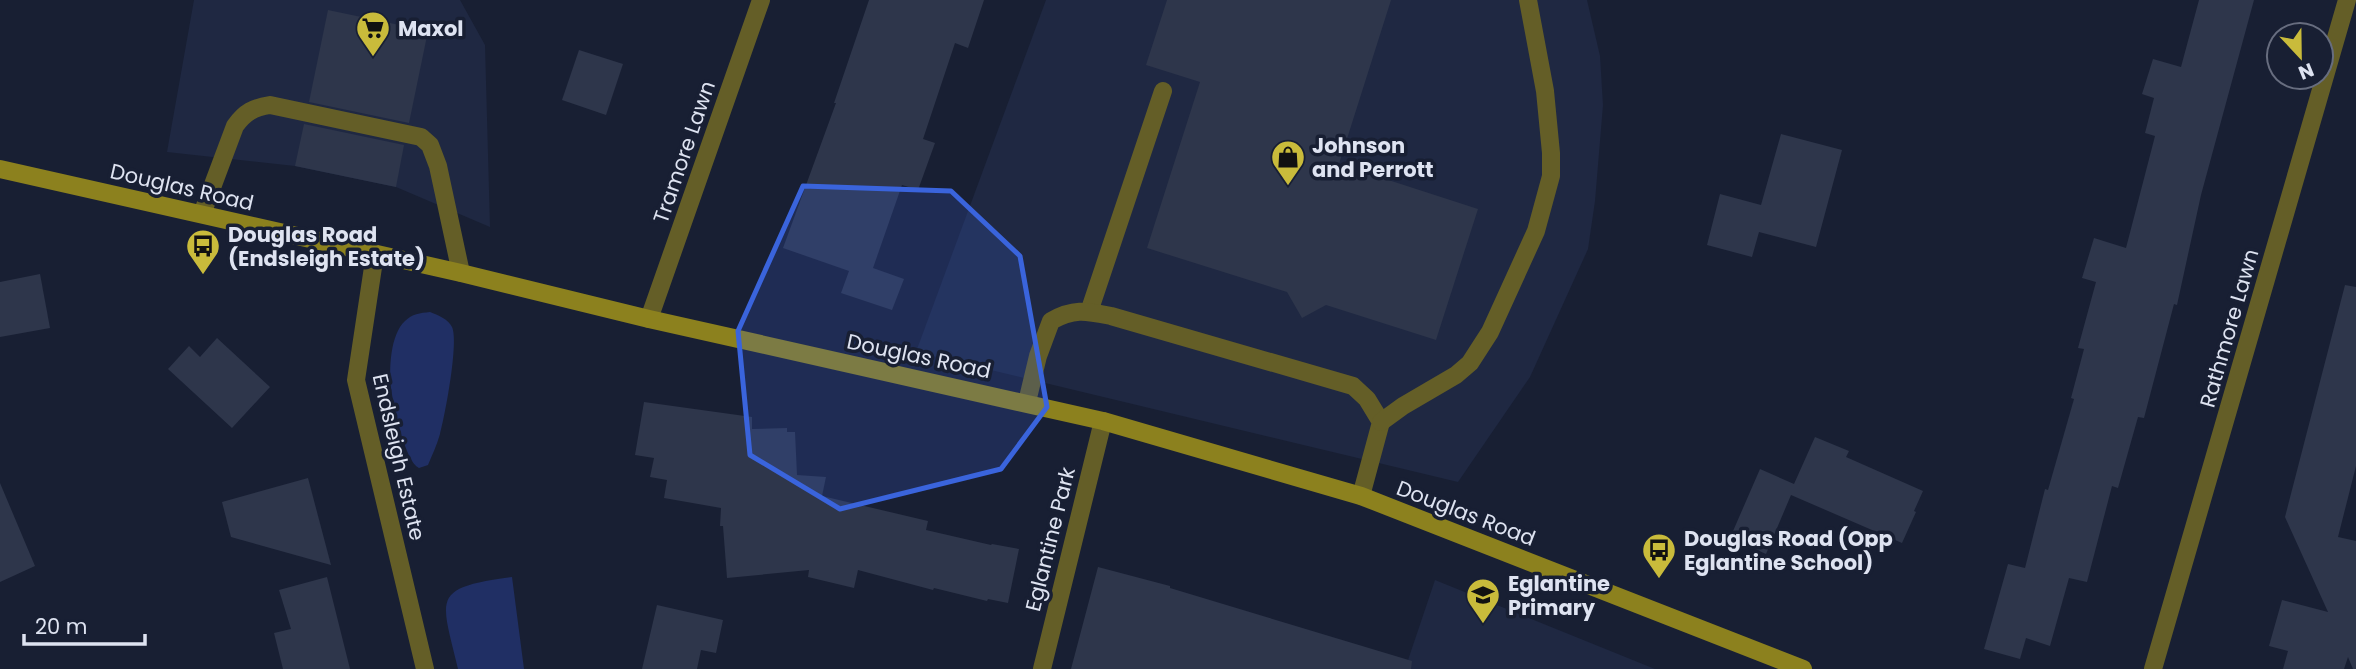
<svg xmlns="http://www.w3.org/2000/svg" width="2356" height="669" font-family="Poppins,sans-serif">
  <style>
    .built { fill: #1f2842 }
    .green { fill: #202f64 }
    .building { fill: #2e364b }
    .lines { fill: none; stroke-linecap: round; stroke-linejoin: round }
    .service { stroke: #645e27; stroke-width: 18 }
    .minor { stroke: #645e27; stroke-width: 18 }
    .secondary { stroke: #8c811e; stroke-width: 18 }
    .marked { fill: #3a64dc; fill-opacity: 0.2; stroke: #3a64dc; stroke-width: 5; stroke-linejoin: round }
    .labels { text-anchor: middle; dominant-baseline: central; stroke-width: 7; stroke-linejoin: round; paint-order: stroke }
    .poi-label { font-size: 21px; font-weight: bold; fill: #dee3f1; stroke: #181f33; text-anchor: start }
    .street-label { font-size: 21px; fill: #dee3f1; stroke: #181f33 }
  </style>
  <rect width="100%" height="100%" fill="#181f33"/>
  <!-- built -->
  <g class="built">
    <polygon points="194,0 460,0 485,45 490,227 396,187 295,166 167,152"/>
    <polygon points="1046,0 1587,0 1600,56 1603,105 1595,201 1588,249 1530,377 1458,482 916,352"/>
    <polygon points="1435,580 1655,669 1405,669"/>
  </g>
  <!-- green -->
  <g class="green">
    <path d="M430,312C438,315 448,319 452,327C459,342 445,416 440,434C437,445 432,455 428,465L419,468C405,462 393,404 391,388C389,369 390,335 405,321C412,314 420,313 430,312Z"/>
    <path d="M512,577L524,669H458C441,597 430,588 512,577Z"/>
  </g>
  <!-- building -->
  <g class="building">
    <polygon points="869,0 984,0 968,48 955,43 923,139 935,143 918,190 902,185 873,268 904,279 892,310 841,293 849,271 783,248 836,103 834,103"/>
    <polygon points="1167,0 1391,0 1339,164 1478,209 1436,340 1326,305 1302,318 1287,292 1147,248 1200,82 1146,65"/>
    <polygon points="2199,0 2254,0 2201,195 2177,305 2174,304 2144,418 2138,417 2118,488 2112,486 2087,582 2069,578 2050,646 2026,638 2020,659 1984,649 2008,564 2025,568 2045,489 2048,490 2074,399 2071,398 2084,349 2078,348 2096,282 2082,278 2094,238 2126,248 2155,136 2145,133 2154,98 2142,94 2153,59 2181,67"/>
    <polygon points="328,10 428,31 409,123 309,102"/>
    <polygon points="579,50 623,64 606,115 562,100"/>
    <polygon points="304,124 404,145 396,187 295,166"/>
    <polygon points="1781,134 1842,150 1816,247 1759,232 1752,257 1707,245 1720,194 1761,205"/>
    <polygon points="40,274 50,328 0,337 0,282"/>
    <polygon points="2345,285 2356,287 2356,466 2338,537 2356,541 2356,669 2353,669 2348,657 2344,669 2283,669 2288,651 2269,646 2282,600 2328,612 2285,517"/>
    <polygon points="217,338 270,387 232,428 168,369 189,346 200,357"/>
    <polygon points="644,402 752,417 752,429 787,428 787,432 795,432 797,475 826,477 822,496 928,521 926,530 991,545 992,544 1019,549 1008,603 988,599 987,601 934,588 933,590 858,570 854,588 808,577 809,570 727,578 723,526 720,526 721,508 664,498 667,480 650,477 654,458 635,455"/>
    <polygon points="1815,437 1849,451 1846,457 1923,491 1914,511 1916,512 1902,543 1791,495 1766,554 1730,538 1760,469 1794,484"/>
    <polygon points="308,478 331,565 231,537 222,502"/>
    <polygon points="0,483 35,566 0,582"/>
    <polygon points="1098,567 1170,586 1170,588 1412,661 1411,669 1071,669"/>
    <polygon points="327,577 350,669 283,669 274,633 291,629 279,590"/>
    <polygon points="657,605 723,620 716,653 701,650 697,669 642,669"/>
  </g>
  <g class="lines">
    <!-- service -->
    <g class="service">
      <path d="M202,214L235,126C245,112 253,108 270,105L421,137L430,145L438,166L461,273"/>
      <polyline points="1089,312 1163,91"/>
      <path d="M1027,402L1038,356L1051,321C1074,308 1086,311 1111,316L1353,386L1367,399L1381,422L1361,496"/>
      <polyline points="1381,422 1403,406 1456,375 1470,363 1490,332 1536,231 1551,176 1551,153 1545,91 1528,0"/>
    </g>
    <!-- minor -->
    <g class="minor">
      <polyline points="375,254 356,380 425,669"/>
      <polyline points="649,319 761,0"/>
      <polyline points="1042,669 1103,421"/>
      <polyline points="2153,669 2347,0"/>
    </g>
    <!-- secondary -->
    <polyline class="secondary" points="0,169 461,273 649,319 1103,421 1361,496 1803,669"/>
  </g>
  <!-- marked area -->
  <path class="marked" d="M803,186L951,191L1020,256L1047,407L1001,469L840,509L750,455L738,331Z"/>
  <!-- icons -->
  <defs>
    <g id="supermarket-pin" transform="scale(1.75)"><path d="M0 17L-7.5 6A9.5 9.5 0 1 1 7.5 6Z" fill="#c9bb3b" stroke="#181f33"/><path d="M-6-5.5h2.5l.6 2H6L4.5 2H-2.5L-4.4-4H-6ZM-1.5 3.2a1.3 1.3 0 1 0 .1 0ZM3 3.2a1.3 1.3 0 1 0 .1 0Z" fill="#111"/></g>
    <g id="shop-pin" transform="scale(1.75)"><path d="M0 17L-7.5 6A9.5 9.5 0 1 1 7.5 6Z" fill="#c9bb3b" stroke="#181f33"/><path d="M-5-2.5h2.3a2.7 3.5 0 0 1 5.4 0H5L5.5 6h-11ZM-1.5-2.5h3a1.5 2.3 0 0 0-3 0Z" fill="#111"/></g>
    <g id="bus-pin" transform="scale(1.75)"><path d="M0 17L-7.5 6A9.5 9.5 0 1 1 7.5 6Z" fill="#c9bb3b" stroke="#181f33"/><path d="M-5-6H5V4H4V6H2V4H-2V6H-4V4H-5ZM-3.5-4V0h7V-4ZM-3.5 1.2v1.5H-2V1.2ZM2 1.2v1.5H3.5V1.2Z" fill="#111"/></g>
    <g id="school-pin" transform="scale(1.75)"><path d="M0 17L-7.5 6A9.5 9.5 0 1 1 7.5 6Z" fill="#c9bb3b" stroke="#181f33"/><path d="M0-5L7-2L0 1L-7-2ZM-4 1L0 2.5L4 1V4Q0 6-4 4Z" fill="#111"/></g>
  </defs>
  <g fill-rule="evenodd">
    <use href="#supermarket-pin" x="373" y="28"/>
    <use href="#shop-pin" x="1288" y="157"/>
    <use href="#bus-pin" x="203" y="246"/>
    <use href="#bus-pin" x="1659" y="550"/>
    <use href="#school-pin" x="1483" y="595"/>
  </g>
  <g class="labels">
    <!-- poi labels -->
    <g class="poi-label">
      <text x="398" y="28">Maxol</text>
      <text x="1312" y="145">Johnson<tspan x="1312" dy="24">and Perrott</tspan></text>
      <text x="228" y="234">Douglas Road<tspan x="228" dy="24">(Endsleigh Estate)</tspan></text>
      <text x="1684" y="538">Douglas Road (Opp<tspan x="1684" dy="24">Eglantine School)</tspan></text>
      <text x="1508" y="583">Eglantine<tspan x="1508" dy="24">Primary</tspan></text>
    </g>
    <!-- street labels -->
    <g class="street-label">
      <text transform="translate(684 152) rotate(-71)">Tramore Lawn</text>
      <text transform="translate(182 187) rotate(13)">Douglas Road</text>
      <text transform="translate(2229 328) rotate(-74)">Rathmore Lawn</text>
      <text transform="translate(919 356) rotate(12)">Douglas Road</text>
      <text transform="translate(399 457) rotate(77)">Endsleigh Estate</text>
      <text transform="translate(1466 513) rotate(21)">Douglas Road</text>
      <text transform="translate(1050 539) rotate(-76)">Eglantine Park</text>
    </g>
  </g>
  <!-- north arrow -->
  <g transform="translate(2300 56) rotate(158)"><circle r="33" fill="#181f33" stroke="#676d7f" stroke-width="2"/>
  <path d="M0-5L12 26L0 18L-12 26Z" fill="#c9bb3b"/>
  <text y="-10" font-size="19" font-weight="bold" text-anchor="middle" fill="#dee3f1">N</text>
  </g>
  <!-- scale -->
  <path d="M24 634v10h121v-10" fill="none" stroke="#dee3f1" stroke-width="3.5"/>
  <text x="35" y="634" font-size="21" fill="#dee3f1" stroke="#181f33" stroke-width="5" paint-order="stroke">20 m</text>
</svg>
